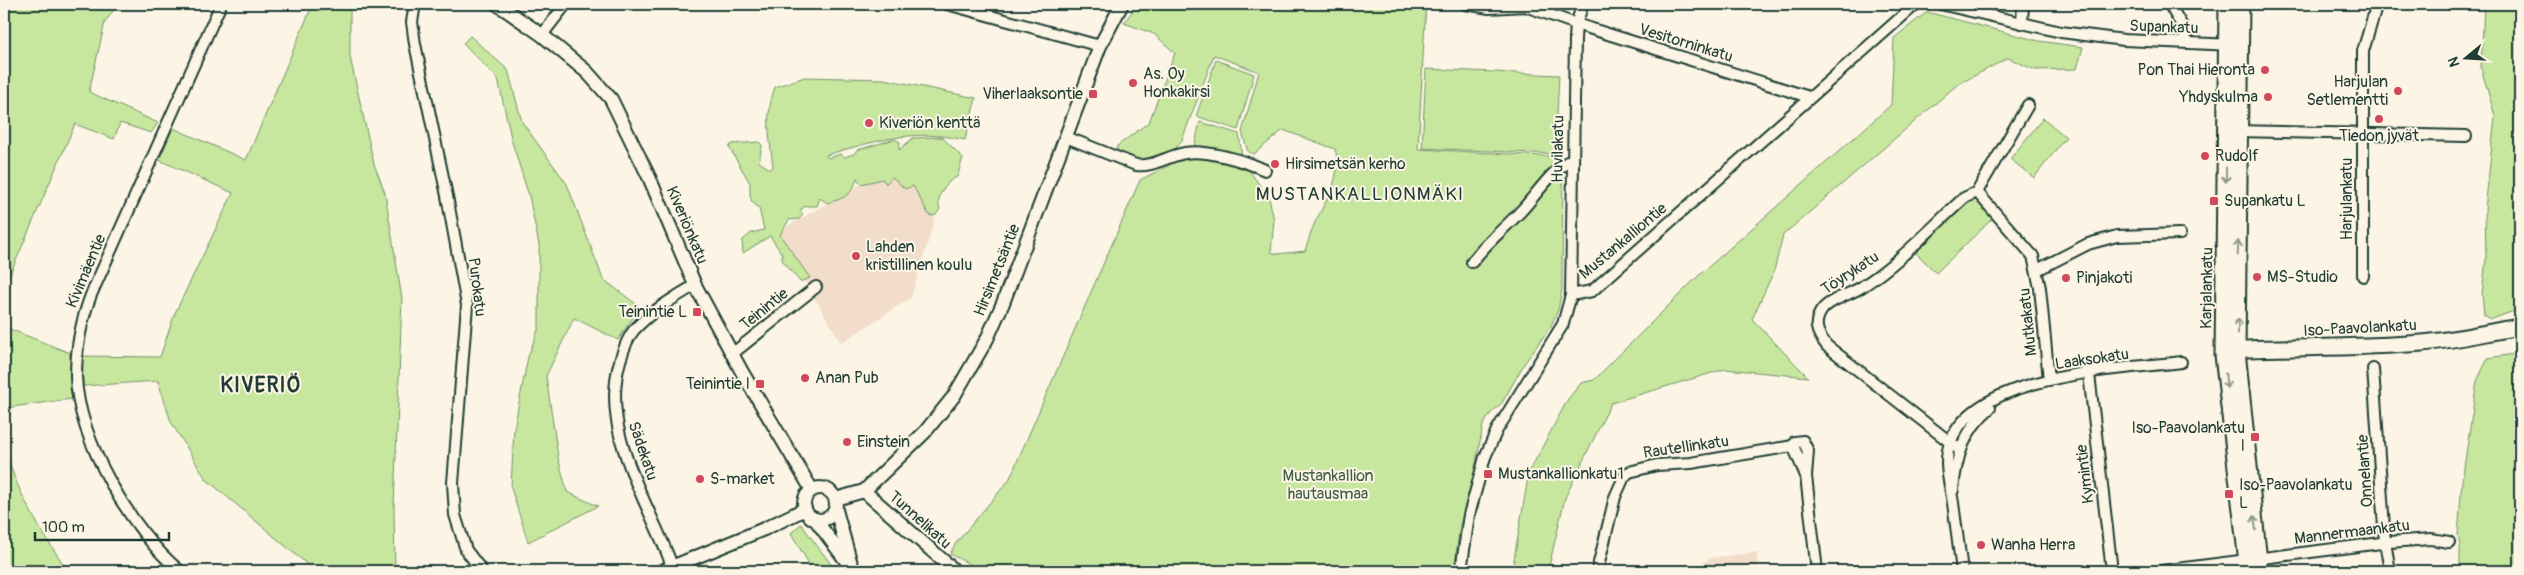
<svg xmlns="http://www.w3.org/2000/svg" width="2524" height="575" font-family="Pangolin,sans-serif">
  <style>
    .built { fill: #f2ddcb }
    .green { fill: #c7e69e; stroke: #739269 }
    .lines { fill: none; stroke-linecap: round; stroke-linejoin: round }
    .minor-casing { stroke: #1f3d34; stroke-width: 14 }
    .tertiary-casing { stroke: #1f3d34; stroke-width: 16 }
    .secondary-casing { stroke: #1f3d34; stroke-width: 19 }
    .minor { stroke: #fcf5e5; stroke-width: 10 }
    .tertiary { stroke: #fcf5e5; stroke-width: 12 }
    .secondary { stroke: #fcf5e5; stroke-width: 15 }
    .oneway { stroke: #8e998c }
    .poi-dot { fill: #d1495b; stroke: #fcf5e5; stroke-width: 2 }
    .labels { text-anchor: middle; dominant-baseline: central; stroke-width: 4; stroke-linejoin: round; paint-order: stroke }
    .street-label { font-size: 16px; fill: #1f3d34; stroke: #fcf5e5 }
    .poi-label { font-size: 16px; fill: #1f3d34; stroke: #fcf5e5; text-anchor: start }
    .park-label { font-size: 16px; fill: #415f49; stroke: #fcf5e5 }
    .quarter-label { font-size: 19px; letter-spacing: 1px; fill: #1f3d34; stroke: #fcf5e5 }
    .district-label { font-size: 21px; font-weight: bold; letter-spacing: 1px; fill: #1f3d34; stroke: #fcf5e5 }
  </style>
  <rect width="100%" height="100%" fill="#fcf5e5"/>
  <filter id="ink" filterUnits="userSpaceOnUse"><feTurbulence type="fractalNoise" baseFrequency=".02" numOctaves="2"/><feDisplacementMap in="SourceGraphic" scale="10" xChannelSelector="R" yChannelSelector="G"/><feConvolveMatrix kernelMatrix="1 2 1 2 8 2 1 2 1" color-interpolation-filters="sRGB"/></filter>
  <g filter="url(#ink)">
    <!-- built -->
    <g class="built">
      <polygon points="899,162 935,219 911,298 841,343 803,278 774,234"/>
      <polygon points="1757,552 1758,571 1697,571 1709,558"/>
    </g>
    <!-- green -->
    <g class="green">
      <polygon points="4,4 118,4 105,22 89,92 158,123 151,133 120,123 114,139 75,124 8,279 7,328 70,353 72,399 4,408"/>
      <polygon points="313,4 350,4 350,57 374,164 385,193 402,299 394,506 395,571 315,571 206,479 171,422 158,381 83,386 82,356 160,357 175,313 233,193 159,160 173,128 246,160"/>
      <path d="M1137,4H1426L1418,149L1563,157L1562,290L1558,310L1551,326L1524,364L1502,403L1491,413L1483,425L1471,491L1460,525L1454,571H983L950,554L956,543L1009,480L1140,180L1187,156L1246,166L1269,198L1274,220L1271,252L1277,254L1305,251C1308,242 1311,231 1315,222C1327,199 1343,175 1335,149L1283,130L1254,154L1248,152L1242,132L1259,72L1214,55L1182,140C1173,154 1163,159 1147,164L1117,151V146L1149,122L1175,53L1154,34L1124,23Z"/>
      <polygon points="2484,4 2520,4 2520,309 2491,319 2484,315 2482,294 2486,259 2485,209 2495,116 2481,68"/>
      <polygon points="1927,12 2039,41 2083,47 2077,69 2035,70 2008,58 1957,85 1783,235 1774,271 1752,319 1808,377 1725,369 1611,403 1565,498 1548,571 1512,571 1529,472 1568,399 1581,383 1594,380 1695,279 1891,105 1894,38"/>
      <polygon points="470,36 508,70 522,122 567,184 603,279 640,307 618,340 574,318 546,376 558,457 567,492 598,506 528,542 511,488 514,428 528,357 539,327 539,245 529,196 512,142 498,79 463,43"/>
      <polygon points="1216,60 1254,74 1238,130 1196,116"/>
      <polygon points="1426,69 1559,75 1555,154 1422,148"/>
      <path d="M805,77L884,79L976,98L965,140C913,128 876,141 826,155L828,158L841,154L844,157L854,154L857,150L895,139L900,142L899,150L913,138L942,137L963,158L957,177C946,181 935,197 940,209L935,216L929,215L913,186L905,189L892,177L886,184L883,179L861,184L857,178C853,195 843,199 827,203L820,198L817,206H806L800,210L803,215L799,219L789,220L780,235L810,278L800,282L782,260V254L770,236L743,253L742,241L751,233L764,230L759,208L752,202L750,195V183L729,147L732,144L759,142L762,145L759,162L770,169L773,167C770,137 764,117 775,87Z"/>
      <polygon points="2043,118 2066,137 2034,178 2010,159"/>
      <polygon points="1200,122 1239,134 1242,157 1194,148"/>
      <polygon points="1974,198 1993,218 1936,273 1914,251"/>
      <polygon points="2520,353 2520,571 2460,571 2460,546 2458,536 2462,481 2477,381 2488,358"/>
      <path d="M4,442C13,488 42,533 68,571H4Z"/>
      <polygon points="801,524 836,571 813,571 791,533"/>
    </g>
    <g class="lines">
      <!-- minor casing -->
      <g class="minor-casing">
        <g id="minor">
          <polyline points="415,4 412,22 415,44 447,196 467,305 453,483 455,515 466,550 482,571"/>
          <polyline points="947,4 1100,46"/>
          <polyline points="1466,4 1489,8 1525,6 1576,24 1809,97"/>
          <polyline points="1940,4 2061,32 2124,40 2233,45"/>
          <polyline points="2169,4 2181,24 2187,43"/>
          <polyline points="2022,23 2023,4"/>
          <polyline points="542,35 566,4"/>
          <polyline points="2235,131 2466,136"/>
          <path d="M1066,137L1136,165C1154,167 1167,156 1185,153C1206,149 1245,161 1265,170"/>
          <polyline points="1977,192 2033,256 2040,288 2049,380"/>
          <path d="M1472,262C1486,243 1505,228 1521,211C1538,193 1551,170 1573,159"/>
          <polyline points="2037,270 2088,244 2117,236 2180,234"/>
          <polyline points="2363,276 2363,51 2377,4"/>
          <polyline points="1571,295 1592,291 1916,4"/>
          <polyline points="732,354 816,287"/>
          <polyline points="2373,369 2385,542 2390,571"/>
          <polyline points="2089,374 2112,571"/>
          <path d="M1960,450L1827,346C1820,337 1813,327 1819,315C1826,299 1849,296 1863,286C1900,262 1931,228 1964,198L1977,192L2028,105"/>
          <polyline points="1806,476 1808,451 1803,441 1795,442 1794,448 1806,476 1817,571"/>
          <path d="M1953,490C1956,457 1964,430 1990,408"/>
          <path d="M672,566C649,501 599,433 620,361C623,351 627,338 634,330C651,311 674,298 695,285"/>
          <path d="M180,571C132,532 78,440 76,377C76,349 81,321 91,295L221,4"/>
          <polyline points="1461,571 1469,515 1485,457 1497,430 1563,324 1571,295 1575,39 1576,24 1583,4"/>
          <polyline points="1597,571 1615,497 1624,477 1629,472 1657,465 1691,463 1793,446"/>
          <path d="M1962,571C1959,549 1956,526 1953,503C1950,483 1943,463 1950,443C1975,373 2119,370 2181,362"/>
          <polyline points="2161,571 2389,542 2431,539 2449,542"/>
        </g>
      </g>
      <!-- tertiary casing -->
      <g class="tertiary-casing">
        <g id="tertiary">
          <polyline points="497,4 542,35 587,72 611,99 649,177 695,285 742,372 812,490"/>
          <circle cx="820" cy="504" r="16"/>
          <polyline points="864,491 955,571"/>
          <polyline points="836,499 864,491 925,432 954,396 987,339 1003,303 1100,46 1122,4"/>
          <polyline points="836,510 853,571"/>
          <polyline points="815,519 847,562"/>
          <polyline points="662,571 764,529 805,509"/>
        </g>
      </g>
      <!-- secondary casing -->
      <g class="secondary-casing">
        <g id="secondary">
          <polyline points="2227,4 2223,355 2248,571"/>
          <polyline points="2241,4 2237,351 2260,571"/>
          <path d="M2229,353L2247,349C2306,347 2364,348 2422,343C2456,340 2487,332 2520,327"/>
        </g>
      </g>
      <!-- minor -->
      <use href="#minor" class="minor"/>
      <!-- tertiary -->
      <use href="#tertiary" class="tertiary"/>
      <!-- secondary -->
      <use href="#secondary" class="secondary"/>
    </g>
    <!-- one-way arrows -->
    <defs><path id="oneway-shaft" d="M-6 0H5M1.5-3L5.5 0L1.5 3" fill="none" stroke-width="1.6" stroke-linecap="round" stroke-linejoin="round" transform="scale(1.25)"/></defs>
    <g class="oneway">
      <use href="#oneway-shaft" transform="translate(2226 175) rotate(91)"/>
      <use href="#oneway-shaft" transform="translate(2238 248) rotate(-88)"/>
      <use href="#oneway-shaft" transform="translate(2238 326) rotate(-90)"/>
      <use href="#oneway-shaft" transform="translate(2226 381) rotate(84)"/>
      <use href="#oneway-shaft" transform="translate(2255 523) rotate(-96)"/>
    </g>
  </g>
  <!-- markers -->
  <g class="poi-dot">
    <circle cx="2265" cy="70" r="5"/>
    <circle cx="1133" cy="83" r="5"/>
    <circle cx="2398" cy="91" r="5"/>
    <rect x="1088" y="89" width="10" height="10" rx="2.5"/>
    <circle cx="2268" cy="97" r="5"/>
    <circle cx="2379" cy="119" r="5"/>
    <circle cx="869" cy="123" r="5"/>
    <circle cx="2205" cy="156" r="5"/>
    <circle cx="1275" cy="164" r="5"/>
    <rect x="2209" y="196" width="10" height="10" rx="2.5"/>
    <circle cx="856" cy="256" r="5"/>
    <circle cx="2257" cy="277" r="5"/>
    <circle cx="2066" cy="278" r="5"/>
    <rect x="692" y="307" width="10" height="10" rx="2.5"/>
    <circle cx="805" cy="378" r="5"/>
    <rect x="755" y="379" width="10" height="10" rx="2.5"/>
    <rect x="2250" y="432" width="10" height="10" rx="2.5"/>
    <circle cx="847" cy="442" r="5"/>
    <rect x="1483" y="469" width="10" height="10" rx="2.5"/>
    <circle cx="700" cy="479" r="5"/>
    <rect x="2224" y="489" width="10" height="10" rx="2.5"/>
    <circle cx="1981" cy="545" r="5"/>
  </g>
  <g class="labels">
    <!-- street labels -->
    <g class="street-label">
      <text transform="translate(2164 27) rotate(2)">Supankatu</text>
      <text transform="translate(1686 43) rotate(17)">Vesitorninkatu</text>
      <text transform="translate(1558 149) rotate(-89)">Huvilakatu</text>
      <text transform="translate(2347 199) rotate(-90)">Harjulankatu</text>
      <text transform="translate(687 225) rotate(67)">Kiveriönkatu</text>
      <text transform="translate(1623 241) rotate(-40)">Mustankalliontie</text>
      <text transform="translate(997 270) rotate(-68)">Hirsimetsäntie</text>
      <text transform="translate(86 271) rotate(-67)">Kivimäentie</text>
      <text transform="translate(1850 273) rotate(-33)">Töyrykatu</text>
      <text transform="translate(477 287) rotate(83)">Purokatu</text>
      <text transform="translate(2207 288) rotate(-89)">Karjalankatu</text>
      <text transform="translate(764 309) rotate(-39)">Teinintie</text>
      <text transform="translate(2028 322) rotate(-96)">Mutkakatu</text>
      <text transform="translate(2360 328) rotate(-3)">Iso-Paavolankatu</text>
      <text transform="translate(2092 359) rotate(-8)">Laaksokatu</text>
      <text transform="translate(1686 447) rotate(-8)">Rautellinkatu</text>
      <text transform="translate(643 451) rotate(71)">Sädekatu</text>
      <text transform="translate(2365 471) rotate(-94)">Onnelantie</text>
      <text transform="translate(2085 474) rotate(-97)">Kymintie</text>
      <text transform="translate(920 520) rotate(42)">Tunnelikatu</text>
      <text transform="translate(2352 532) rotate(-7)">Mannermaankatu</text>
    </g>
    <!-- poi labels -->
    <g class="poi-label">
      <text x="2255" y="70" text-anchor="end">Pon Thai Hieronta</text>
      <text x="1143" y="74">As. Oy<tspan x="1143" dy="18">Honkakirsi</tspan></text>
      <text x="2388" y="82" text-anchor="end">Harjulan<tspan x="2388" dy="18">Setlementti</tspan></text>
      <text x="1083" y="94" text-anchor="end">Viherlaaksontie</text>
      <text x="2258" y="97" text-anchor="end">Yhdyskulma</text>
      <text x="879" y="123">Kiveriön kenttä</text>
      <text x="2379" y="136" text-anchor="middle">Tiedon jyvät</text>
      <text x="2215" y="156">Rudolf</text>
      <text x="1285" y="164">Hirsimetsän kerho</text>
      <text x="2224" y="201">Supankatu L</text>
      <text x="866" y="247">Lahden<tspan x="866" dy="18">kristillinen koulu</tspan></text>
      <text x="2267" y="277">MS-Studio</text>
      <text x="2076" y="278">Pinjakoti</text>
      <text x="687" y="312" text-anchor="end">Teinintie L</text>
      <text x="815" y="378">Anan Pub</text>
      <text x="750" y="384" text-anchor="end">Teinintie I</text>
      <text x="2245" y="428" text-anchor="end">Iso-Paavolankatu<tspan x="2245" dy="18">I</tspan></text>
      <text x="857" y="442">Einstein</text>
      <text x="1498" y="474">Mustankallionkatu1</text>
      <text x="710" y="479">S-market</text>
      <text x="2239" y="485">Iso-Paavolankatu<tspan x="2239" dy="18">L</tspan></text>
      <text x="1991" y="545">Wanha Herra</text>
    </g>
    <!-- park labels -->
    <g class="park-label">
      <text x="1328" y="476">Mustankallion<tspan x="1328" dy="18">hautausmaa</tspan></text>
    </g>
    <!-- quarter labels -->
    <g class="quarter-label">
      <text x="1360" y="194">MUSTANKALLIONMÄKI</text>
    </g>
    <!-- district labels -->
    <g class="district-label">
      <text x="261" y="385">KIVERIÖ</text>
    </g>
  </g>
  <!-- margin -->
  <rect width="2524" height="575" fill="none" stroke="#fcf5e5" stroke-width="20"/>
  <rect x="10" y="10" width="2504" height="555" fill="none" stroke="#1f3d34" stroke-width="2" filter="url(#ink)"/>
  <!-- north arrow -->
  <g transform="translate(2466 58) rotate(252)" stroke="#fcf5e5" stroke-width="4" paint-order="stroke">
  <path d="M0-4L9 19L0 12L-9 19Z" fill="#1f3d34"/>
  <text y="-8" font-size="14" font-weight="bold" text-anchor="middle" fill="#1f3d34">N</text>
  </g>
  <!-- scale -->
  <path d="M35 532v8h134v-8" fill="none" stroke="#1f3d34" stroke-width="2.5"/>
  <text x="42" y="532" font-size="15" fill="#1f3d34" stroke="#fcf5e5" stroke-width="4" paint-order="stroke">100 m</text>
</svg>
